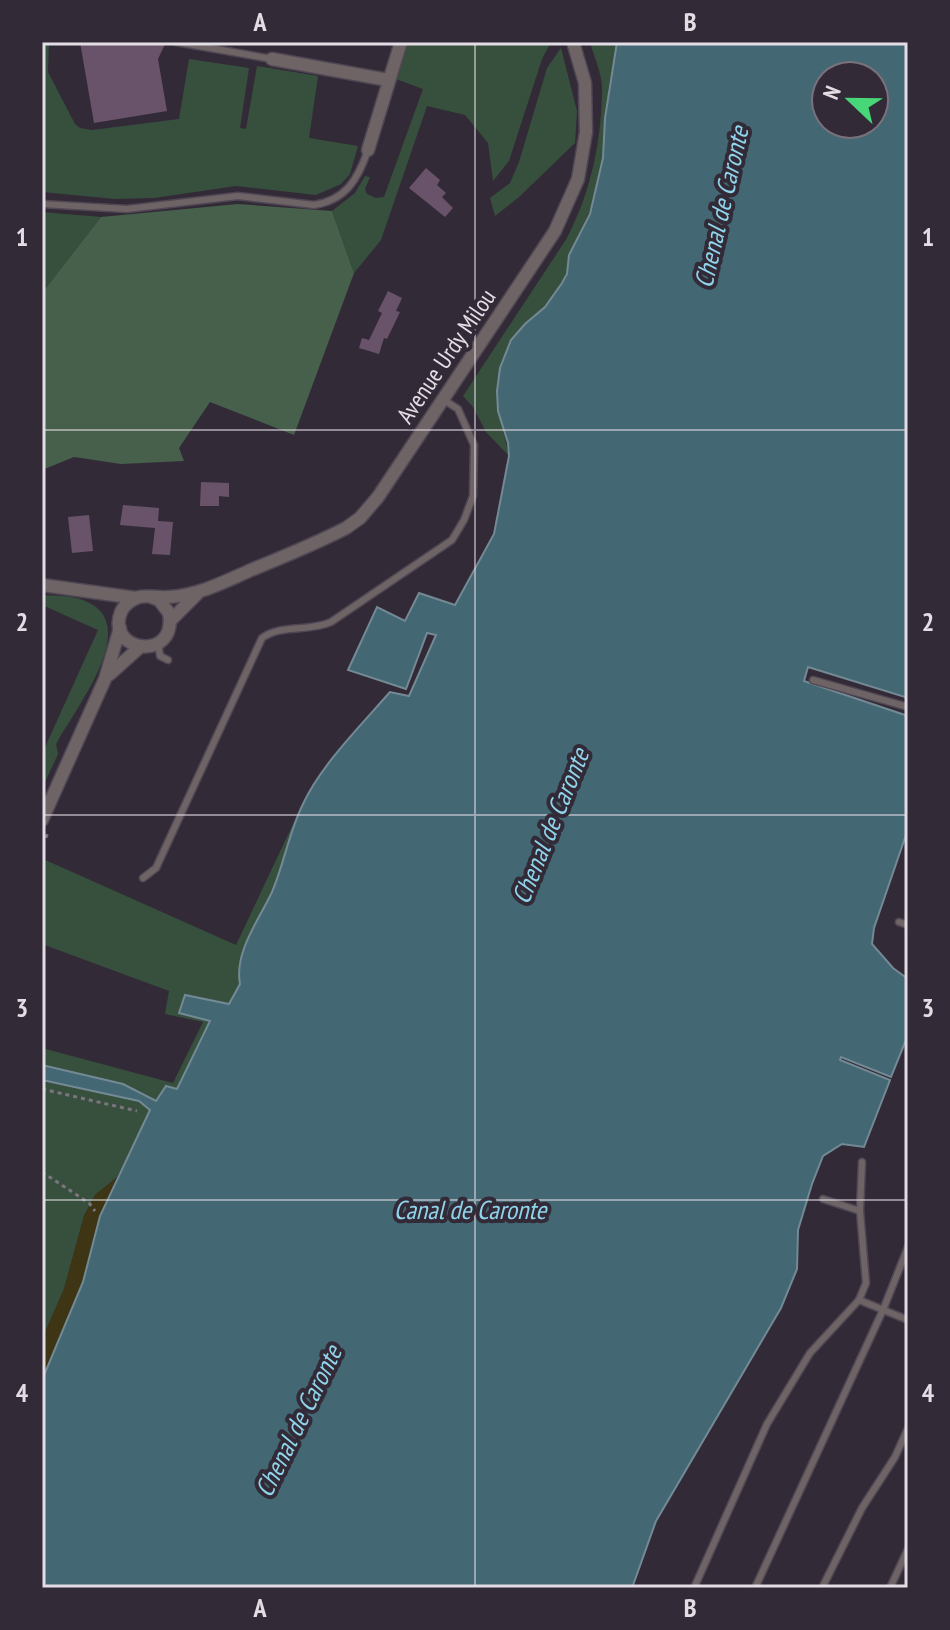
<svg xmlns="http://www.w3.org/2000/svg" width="950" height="1630" font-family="'PT Sans Narrow',sans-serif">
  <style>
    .green { fill: #37503d }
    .forest { fill: #46604c }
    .sand { fill: #3d3514 }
    .water { fill: #436773; stroke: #738a95; stroke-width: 2; fill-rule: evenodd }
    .building { fill: #68536b }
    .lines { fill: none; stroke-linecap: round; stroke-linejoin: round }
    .service-casing { stroke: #4f4753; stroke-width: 9 }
    .minor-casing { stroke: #4f4753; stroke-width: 15 }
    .path { stroke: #7c7580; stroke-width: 3; stroke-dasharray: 4 4; stroke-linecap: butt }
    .service { stroke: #6e6466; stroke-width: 6 }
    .minor { stroke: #6e6466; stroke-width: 12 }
    .grid { fill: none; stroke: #e3dde5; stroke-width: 2; stroke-opacity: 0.55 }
    .labels { text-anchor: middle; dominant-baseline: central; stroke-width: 8; stroke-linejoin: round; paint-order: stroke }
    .street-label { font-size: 24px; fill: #e3dde5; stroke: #332a37 }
    .water-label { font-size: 26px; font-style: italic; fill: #8fd4ea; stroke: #332a37 }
    .neatline { fill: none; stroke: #e3dde5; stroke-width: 3 }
    .grid-label { font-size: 26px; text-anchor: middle; font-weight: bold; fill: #e3dde5 }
  </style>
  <rect width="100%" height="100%" fill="#332a37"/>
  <!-- green -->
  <g class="green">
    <polygon points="42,42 49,42 48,72 75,124 80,128 92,130 179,119 189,59 249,68 240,128 246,129 257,66 318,76 309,138 358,146 350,174 341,184 316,195 236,186 154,198 115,199 42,192"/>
    <polygon points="408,42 551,42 542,59 509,161 493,181 488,143 465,115 427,106 381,240 354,273 332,211 355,193 365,176 370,177 365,189 367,194 376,198 384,197 423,89 396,79"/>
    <path d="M590,42H617L609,86L603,158L597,180L596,198L569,255L567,274L562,283L545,307L525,324L503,430L509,456L486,432L473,407L463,396L567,238C591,191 601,144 602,91C603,76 594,57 590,42Z"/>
    <polygon points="561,48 577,111 575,143 519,197 495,216 490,198 510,183 519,162 547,68"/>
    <polygon points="42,212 101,217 42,293"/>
    <path d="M42,595C56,596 72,595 85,601C144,624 73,711 56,744L58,754L42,789V754L98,630L42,605Z"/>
    <path d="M303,803C293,832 284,863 272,891C260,920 234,952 240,984L229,1004L210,1020L177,1089L161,1095L156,1101L123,1084L42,1065V1048L173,1083L203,1022L165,1014L169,991L42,944L43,859L236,945Z"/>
    <polygon points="42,1080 140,1101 150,1110 137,1142 116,1178 95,1195 84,1216 64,1289 42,1339"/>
  </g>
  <!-- forest -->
  <polygon class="forest" points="238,204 332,211 354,273 294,435 210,402 179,448 184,461 121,464 74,457 42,470 42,293 101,217"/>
  <!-- sand -->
  <polygon class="sand" points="116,1178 100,1216 83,1282 42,1380 42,1339 64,1289 84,1216 95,1195"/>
  <!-- water -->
  <path class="water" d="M617,42H908V698L808,667L804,681L908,716V829L874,928L872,944L893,968L908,979V1035L891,1077L841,1057L840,1060L890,1080L864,1147L842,1144L823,1156L812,1184L798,1230L797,1269L781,1308L656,1521L632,1588H42V1380L83,1282L100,1216L150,1110L139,1101L42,1080V1065L123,1084L156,1101L166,1086L177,1089L210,1021L179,1013L185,995L229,1004L240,984C234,952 259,920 272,892C284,864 289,832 303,804C321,765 362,724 390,692L409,696L436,635L427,633L406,689L348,670L377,607L405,621L419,593L455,605L494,534L509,456L508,443L498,411L497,391L500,368L511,340L525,324L545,307L562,283L567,274L569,255L590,214L603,158L605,118ZM826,76H874V124H826Z"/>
  <!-- building -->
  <g class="building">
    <polygon points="80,42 166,42 158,59 167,111 94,123"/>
    <polygon points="426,168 440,180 437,185 446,193 442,197 453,208 445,217 409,188"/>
    <polygon points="388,291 402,298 396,311 400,312 387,339 384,338 379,354 359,348 362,338 369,340 382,313 378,311"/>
    <polygon points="201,482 229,483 229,497 219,496 219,506 200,506"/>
    <polygon points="123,505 159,508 158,521 173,522 170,555 152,554 155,528 120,525"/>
    <polygon points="89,515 93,551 72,553 68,517"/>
  </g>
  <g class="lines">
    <!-- service casing -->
    <g class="service-casing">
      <g id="service">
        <polyline points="176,42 272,59"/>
        <path d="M42,204L127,209L238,196L314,205C346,200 358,179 368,150"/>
        <polyline points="158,642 160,656 168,660"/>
        <polyline points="813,680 908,707"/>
        <path d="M143,878L156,868L262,638C280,624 310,632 331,622L452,540L464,520L473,496L474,445L458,409L444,400"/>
        <polyline points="899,922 908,925"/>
        <polyline points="823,1199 860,1211 866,1283 859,1300 908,1320"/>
        <polyline points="860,1211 862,1162"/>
        <polyline points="694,1588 767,1424 810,1353 859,1300"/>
        <polyline points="755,1588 883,1310 908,1247"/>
        <polyline points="822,1588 862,1508 895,1457 908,1428"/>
        <polyline points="890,1588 908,1549"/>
      </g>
    </g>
    <!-- minor casing -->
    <g class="minor-casing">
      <g id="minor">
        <polyline points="272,59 388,80"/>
        <polyline points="368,150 401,42"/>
        <polyline points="42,585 136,598"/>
        <path d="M151,597L159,600L169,613C178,663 105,652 121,612C124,605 132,599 139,597C148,595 159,598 169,597C199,595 224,582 251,570C283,557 315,544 346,528L360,518L378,497L555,231L578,179L586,132L585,83L573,42"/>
        <polyline points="170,621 197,594"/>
        <polyline points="110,674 140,647"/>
        <polyline points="42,820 105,679 120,628"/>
      </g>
    </g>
    <!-- path -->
    <g class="path">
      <polyline points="42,845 49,831"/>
      <polyline points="42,1089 137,1111"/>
      <polyline points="42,1172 89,1203 95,1211"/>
    </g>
    <!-- service -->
    <use href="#service" class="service"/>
    <!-- minor -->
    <use href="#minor" class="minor"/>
  </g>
  <!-- grid -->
  <path class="grid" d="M475,42V1588M42,430H908M42,815H908M42,1200H908"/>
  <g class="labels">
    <!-- street labels -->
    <g class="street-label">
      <text transform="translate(446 356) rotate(-56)">Avenue Urdy Milou</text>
    </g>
    <!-- water labels -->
    <g class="water-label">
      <text transform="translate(721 207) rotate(-77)">Chenal de Caronte</text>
      <text transform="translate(550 826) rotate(-68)">Chenal de Caronte</text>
      <text x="470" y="1209">Canal de Caronte</text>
      <text transform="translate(298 1421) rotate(-64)">Chenal de Caronte</text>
    </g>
  </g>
  <!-- border -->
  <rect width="950" height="1630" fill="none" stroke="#332a37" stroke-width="88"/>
  <!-- north arrow -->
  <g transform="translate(850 100) rotate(292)"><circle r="38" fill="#332a37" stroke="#79727d" stroke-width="2"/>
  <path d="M0-6L14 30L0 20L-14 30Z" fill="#48d778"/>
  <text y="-12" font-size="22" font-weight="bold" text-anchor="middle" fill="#e3dde5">N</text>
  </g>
  <rect x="44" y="44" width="862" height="1542" class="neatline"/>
  <g class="grid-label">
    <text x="260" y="31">A</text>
    <text x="690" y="31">B</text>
    <text x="22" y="246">1</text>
    <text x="928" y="246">1</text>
    <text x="22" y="631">2</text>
    <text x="928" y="631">2</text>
    <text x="22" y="1017">3</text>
    <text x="928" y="1017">3</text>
    <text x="22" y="1402">4</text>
    <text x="928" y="1402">4</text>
    <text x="260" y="1617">A</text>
    <text x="690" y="1617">B</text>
  </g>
</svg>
